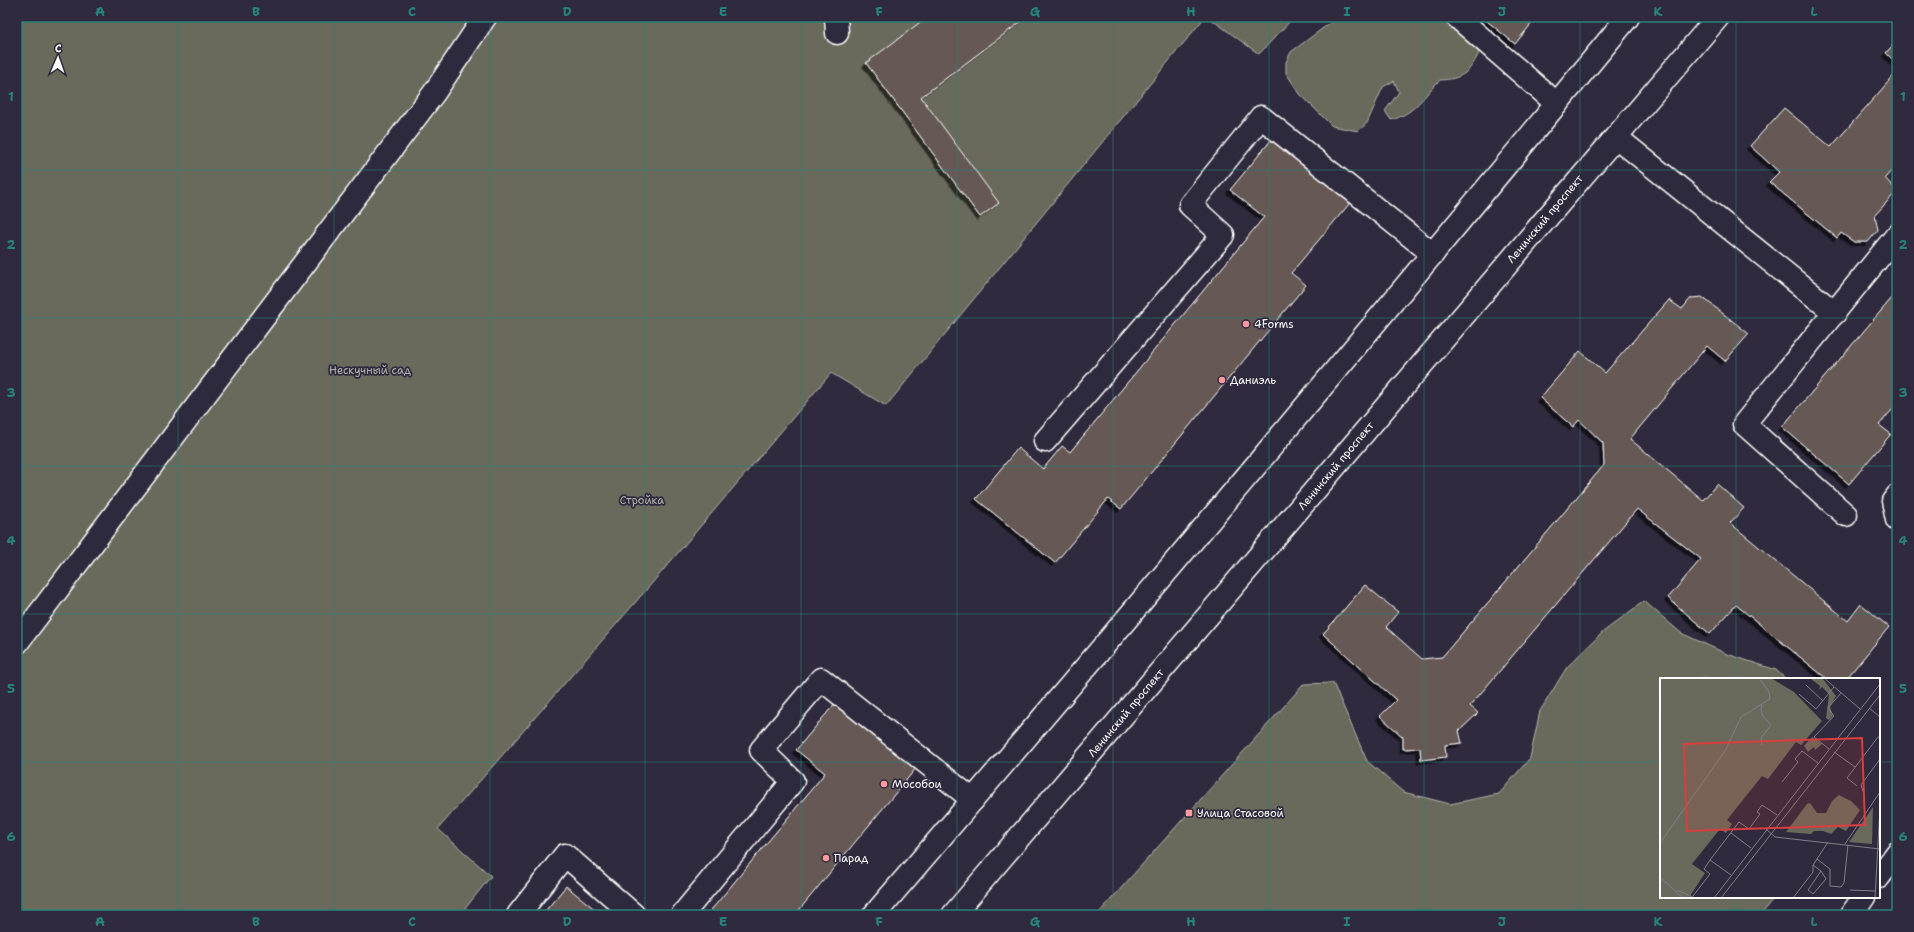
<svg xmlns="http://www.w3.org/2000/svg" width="1914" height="932" font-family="'Shantell Sans',sans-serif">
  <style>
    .green { fill: #696a5b; stroke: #b4b4ad }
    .building { fill: #655954; stroke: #fff; filter: url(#shadow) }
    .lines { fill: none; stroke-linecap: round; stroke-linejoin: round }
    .minor-casing { stroke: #fff; stroke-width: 25 }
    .major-casing { stroke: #fff; stroke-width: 25 }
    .minor { stroke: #2f2a3d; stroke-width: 22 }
    .major { stroke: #2f2a3d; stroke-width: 22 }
    .grid { fill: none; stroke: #27847c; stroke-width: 1; stroke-opacity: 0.55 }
    .poi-dot { fill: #ff9aa2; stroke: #2f2a3d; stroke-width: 1.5 }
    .labels { text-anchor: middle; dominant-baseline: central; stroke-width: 3.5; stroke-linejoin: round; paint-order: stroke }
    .street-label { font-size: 11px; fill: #fff; stroke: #2f2a3d }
    .poi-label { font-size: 11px; fill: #fff; stroke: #2f2a3d; text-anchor: start }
    .park-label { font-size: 11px; fill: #b4b4ad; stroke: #2f2a3d }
    .inset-road { fill: none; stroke: #827f8b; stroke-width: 1 }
    .view { fill: #da3e3e; fill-opacity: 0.15; stroke: #da3e3e; stroke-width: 2 }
    .inset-edge { fill: none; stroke: #fff; stroke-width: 2 }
    .neatline { fill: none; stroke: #27847c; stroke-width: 1.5 }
    .grid-label { font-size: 13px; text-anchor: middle; font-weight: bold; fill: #27847c }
  </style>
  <defs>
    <filter id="shadow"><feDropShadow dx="-3.5" dy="3.5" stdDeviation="0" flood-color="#0009"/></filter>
  </defs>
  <rect width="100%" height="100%" fill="#2f2a3d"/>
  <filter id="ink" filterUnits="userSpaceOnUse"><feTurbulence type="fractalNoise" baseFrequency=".025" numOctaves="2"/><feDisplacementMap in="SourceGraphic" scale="8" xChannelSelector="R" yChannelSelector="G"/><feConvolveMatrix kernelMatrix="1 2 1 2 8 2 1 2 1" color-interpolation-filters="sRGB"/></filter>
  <g filter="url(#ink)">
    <!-- green -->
    <g class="green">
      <polygon points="17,17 1205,17 886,406 831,373 653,582 438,829 491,876 460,915 17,915"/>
      <polygon points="1208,17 1294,17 1259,54"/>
      <path d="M1338,17H1451L1480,51C1470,72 1463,79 1440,80C1423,96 1416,113 1391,120L1385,111L1399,92L1394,81L1383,87L1367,123L1358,131L1332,126L1300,94L1286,73V62L1291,52Z"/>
      <polygon points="1644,601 1681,633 1727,654 1776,670 1786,679 1661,679 1661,897 1775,897 1761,915 1097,915 1304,684 1333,683 1367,761 1403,792 1450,804 1499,794 1530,758 1540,711 1567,667 1603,632"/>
    </g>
    <!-- building -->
    <g class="building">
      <polygon points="927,17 1027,17 921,97 999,203 980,217 866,63"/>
      <polygon points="1482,17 1537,17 1515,44"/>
      <polygon points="1897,40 1897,64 1886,53"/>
      <polygon points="1897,72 1897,164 1885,178 1897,191 1875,215 1878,230 1868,242 1854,242 1841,233 1837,238 1769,182 1779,172 1750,146 1784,108 1831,147"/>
      <polygon points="1272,139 1350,203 1291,273 1306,285 1121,509 1108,499 1055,563 976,499 1018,448 1043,469 1062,446 1070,452 1264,217 1230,190"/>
      <polygon points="1897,292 1897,404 1879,425 1891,434 1849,484 1782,427"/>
      <polygon points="1702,297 1749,334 1725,361 1707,346 1630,439 1703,500 1717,484 1744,508 1730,523 1848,621 1861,604 1889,627 1846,679 1827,679 1736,605 1710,634 1668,598 1701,559 1637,509 1470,706 1478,713 1459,731 1462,743 1445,745 1446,757 1421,760 1420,748 1403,749 1403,737 1380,716 1396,700 1323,634 1365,585 1398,612 1386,627 1422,659 1442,657 1604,465 1603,443 1579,420 1573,427 1540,398 1580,351 1605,373 1669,300 1682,309 1691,298"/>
      <polygon points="837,701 917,767 795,915 707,915 825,773 796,750"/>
      <polygon points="566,886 602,915 542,915"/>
    </g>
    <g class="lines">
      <!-- minor casing -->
      <g class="minor-casing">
        <g id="minor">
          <polyline points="836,17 837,33"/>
          <polyline points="1457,17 1557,104"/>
          <polyline points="1616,137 1835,313"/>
          <polyline points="1045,441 1223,235 1190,205 1261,117 1433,254"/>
          <polyline points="1897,496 1893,501 1897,520"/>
          <polyline points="1846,515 1744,424 1897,235"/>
          <polyline points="17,643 434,93 485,17"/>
          <polyline points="1879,877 1897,853"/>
          <polyline points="518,915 565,855 634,915"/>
          <polyline points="682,915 793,781 761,750 821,679 973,800"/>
          <polyline points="1851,915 1864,897"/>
        </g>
      </g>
      <!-- major casing -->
      <g class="major-casing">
        <g id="major">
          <path d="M874,915C1129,619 1380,319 1628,17"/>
          <polyline points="953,915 1718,17"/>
        </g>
      </g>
      <!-- minor -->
      <use href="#minor" class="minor"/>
      <!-- major -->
      <use href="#major" class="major"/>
    </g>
  </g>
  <!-- grid -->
  <path class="grid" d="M178,17V915M334,17V915M490,17V915M645,17V915M801,17V915M957,17V915M1113,17V915M1269,17V915M1424,17V915M1580,17V915M1736,17V679M17,170H1897M17,318H1897M17,466H1897M17,614H1897M17,762H1661M1879,762H1897M1736,897V915"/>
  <!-- markers -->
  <g class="poi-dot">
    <circle cx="1246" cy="324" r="4"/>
    <circle cx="1222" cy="380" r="4"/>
    <circle cx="884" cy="784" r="4"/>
    <rect x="1185" y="809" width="8" height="8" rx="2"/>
    <circle cx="826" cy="858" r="4"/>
  </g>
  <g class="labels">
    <!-- street labels -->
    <g class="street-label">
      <text transform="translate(1545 219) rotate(-50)">Ленинский проспект</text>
      <text transform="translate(1336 466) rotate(-50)">Ленинский проспект</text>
      <text transform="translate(1126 713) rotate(-50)">Ленинский проспект</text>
    </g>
    <!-- poi labels -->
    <g class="poi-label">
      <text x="1254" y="324">4Forms</text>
      <text x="1230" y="380">Даниэль</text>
      <text x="892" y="784">Мособои</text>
      <text x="1197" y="813">Улица Стасовой</text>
      <text x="834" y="858">Парад</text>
    </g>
    <!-- park labels -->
    <g class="park-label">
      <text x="370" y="370">Нескучный сад</text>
      <text x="642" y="500">Стройка</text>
    </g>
  </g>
  <!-- overview -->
  <g transform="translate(1660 678)">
    <rect width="220" height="220" fill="#2f2a3d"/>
    <path d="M0,0H111L134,14L162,43L141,67L136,64L108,101L102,98L67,142L72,146L66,155L60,151L32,186L45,195L30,218L32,220H0ZM151,1H163L176,18L170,29L173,38L169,42L166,40L169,16L162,9L159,12L160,8ZM152,59L162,66L155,72L154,69L148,74L144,68ZM179,117L191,123L200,132L186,153L178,149L171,156L163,153H154L151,156L126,154L147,126L150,125L157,135H166L172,123ZM213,129L212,166L189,164Z" fill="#696a5b"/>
    <path class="inset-road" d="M164,0L200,31M146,7L163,23M139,16L156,31L174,9M209,30L220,39M102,67L101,60L111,47L103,38L101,32L102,27M169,71L154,59L174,38L168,30L181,15M174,74L195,89M122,104L138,84L135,81L142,73L158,85M197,108L187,100L218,59L220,60M204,116L201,107L220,81M106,151L115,159L220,171M71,155L91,170M0,165L65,73L81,39L110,21L109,14L99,0M185,166L220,114M157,181L170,191V208L181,209L184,205L188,167M50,182L79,144L89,151L100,136L97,134L102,127L117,137M153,187L161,193L148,212L153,216L166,201L161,193M0,195V199L23,220M17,212L35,220M190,212L216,213M33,218L50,196L44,191L50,182L71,197M54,220L220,6M61,220L220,17M133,220L153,194V187L168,164M215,220L220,129"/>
    <path class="view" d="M202,60L205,147L27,153L24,66Z"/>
    <rect width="220" height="220" class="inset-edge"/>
  </g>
  <!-- margin -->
  <rect width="1914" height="932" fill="none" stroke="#2f2a3d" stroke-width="44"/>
  <!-- north arrow -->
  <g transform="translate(58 58) rotate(2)" stroke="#2f2a3d" stroke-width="3" paint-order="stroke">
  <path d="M0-3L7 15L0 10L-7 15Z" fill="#ffffff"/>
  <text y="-6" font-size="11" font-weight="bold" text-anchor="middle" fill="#ffffff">С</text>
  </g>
  <rect x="22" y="22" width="1870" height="888" class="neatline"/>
  <g class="grid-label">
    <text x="100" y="16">A</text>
    <text x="256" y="16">B</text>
    <text x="412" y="16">C</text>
    <text x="567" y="16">D</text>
    <text x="723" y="16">E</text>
    <text x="879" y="16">F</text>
    <text x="1035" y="16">G</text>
    <text x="1191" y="16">H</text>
    <text x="1347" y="16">I</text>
    <text x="1502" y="16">J</text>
    <text x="1658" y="16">K</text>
    <text x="1814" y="16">L</text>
    <text x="11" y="101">1</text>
    <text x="1903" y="101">1</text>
    <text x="11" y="249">2</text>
    <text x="1903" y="249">2</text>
    <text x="11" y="397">3</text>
    <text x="1903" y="397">3</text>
    <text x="11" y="545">4</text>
    <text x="1903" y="545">4</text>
    <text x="11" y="693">5</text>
    <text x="1903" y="693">5</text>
    <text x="11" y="841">6</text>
    <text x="1903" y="841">6</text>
    <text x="100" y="926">A</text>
    <text x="256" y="926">B</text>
    <text x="412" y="926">C</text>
    <text x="567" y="926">D</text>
    <text x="723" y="926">E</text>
    <text x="879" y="926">F</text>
    <text x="1035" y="926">G</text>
    <text x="1191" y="926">H</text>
    <text x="1347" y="926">I</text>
    <text x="1502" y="926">J</text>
    <text x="1658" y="926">K</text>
    <text x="1814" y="926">L</text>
  </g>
</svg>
